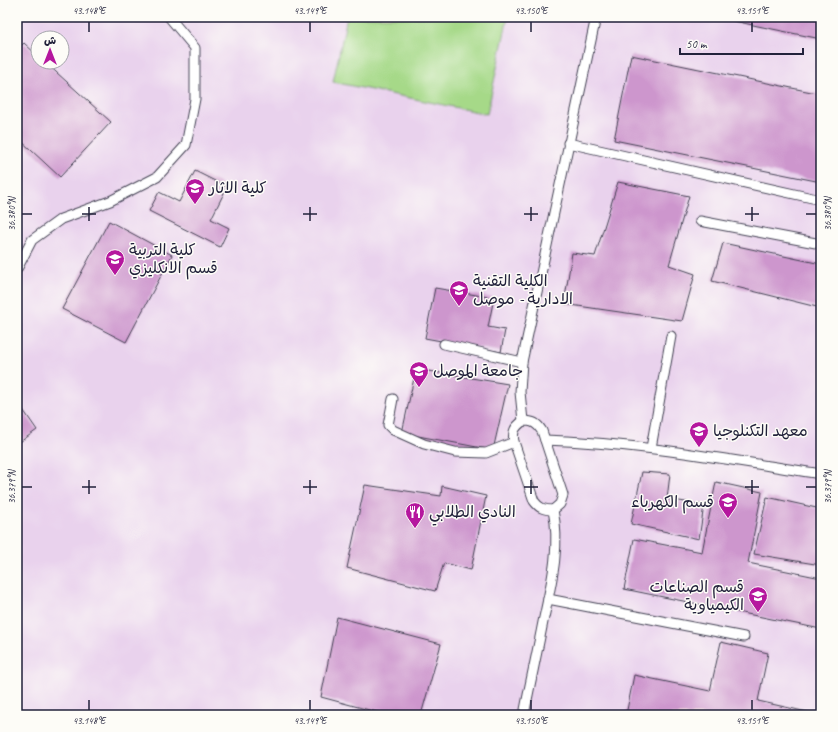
<svg xmlns="http://www.w3.org/2000/svg" width="838" height="732" font-family="Caveat,'Playpen Sans Arabic',sans-serif">
  <style>
    .built { fill: #e9d2ed; fill-rule: evenodd }
    .green { fill: #a6d988; stroke: #647e62 }
    .building { fill: #cd96cd }
    .lines { fill: none; stroke-linecap: round; stroke-linejoin: round }
    .lane-casing { stroke: #424052; stroke-width: 11 }
    .lane { stroke: #fff; stroke-width: 9 }
    .ticks { fill: none; stroke: #22223b; stroke-width: 1.5 }
    .labels { text-anchor: middle; dominant-baseline: central; stroke-width: 3; stroke-linejoin: round; paint-order: stroke }
    .poi-label { font-size: 16px; fill: #22223b; stroke: #fdfcf7; text-anchor: start }
    .neatline { fill: none; stroke: #22223b; stroke-width: 1.5 }
    .ticks-label { font-size: 10px; text-anchor: middle; fill: #22223b }
  </style>
  <rect width="100%" height="100%" fill="#fdfcf7"/>
  <filter id="ink" filterUnits="userSpaceOnUse"><feTurbulence type="fractalNoise" baseFrequency=".025" numOctaves="2"/><feDisplacementMap in="SourceGraphic" scale="8" xChannelSelector="R" yChannelSelector="G"/><feConvolveMatrix kernelMatrix="1 2 1 2 8 2 1 2 1" color-interpolation-filters="sRGB"/></filter>
  <filter id="wash" filterUnits="userSpaceOnUse"><feTurbulence type="fractalNoise" baseFrequency=".012" numOctaves="4" result="noise"/><feDisplacementMap in="SourceGraphic" scale="16" xChannelSelector="R" yChannelSelector="G"/><feGaussianBlur stdDeviation="0.9" result="paint"/><feColorMatrix in="noise" values="0 0 0 0 0 0 0 0 0 0 0 0 0 0 0 0 0 1.4 0 .05"/><feComposite in="paint" operator="in"/></filter>
  <g filter="url(#wash)">
    <rect width="100%" height="100%" fill="#f8ead6"/>
    <!-- built -->
    <path class="built" d="M17,17H821V715H17ZM38,38H62V62H38Z"/>
    <!-- green -->
    <polygon class="green" points="347,17 508,17 487,114 333,82"/>
    <g id="blocks">
      <!-- building -->
      <g class="building">
        <polygon points="719,17 821,17 821,39 719,18"/>
        <polygon points="24,43 38,56 38,62 45,62 111,122 60,177 17,137 17,50"/>
        <polygon points="631,55 821,94 821,182 614,140"/>
        <polygon points="195,171 227,187 211,219 229,228 220,247 149,211 159,192 179,202"/>
        <polygon points="618,182 689,196 669,265 695,274 682,321 564,304 572,253 595,256"/>
        <polygon points="109,221 172,255 126,342 62,309"/>
        <polygon points="723,243 821,264 821,308 712,281"/>
        <polygon points="435,288 494,298 488,327 505,330 501,352 425,338"/>
        <polygon points="416,369 508,384 493,450 402,433"/>
        <polygon points="17,401 37,430 17,444"/>
        <polygon points="642,472 670,474 667,499 704,505 699,539 631,524"/>
        <polygon points="716,482 762,492 748,563 821,578 821,629 624,589 634,539 702,552"/>
        <polygon points="365,485 441,496 442,486 486,496 471,570 444,563 435,591 347,568"/>
        <polygon points="767,497 821,509 821,565 754,554"/>
        <polygon points="337,617 441,644 421,715 388,715 321,697"/>
        <polygon points="721,642 768,653 758,701 821,715 626,715 634,675 710,691"/>
      </g>
    </g>
  </g>
  <g filter="url(#ink)">
    <use href="#blocks" fill-opacity="0" stroke="#424052" stroke-width="1"/>
    <g class="lines">
      <!-- lane casing -->
      <g class="lane-casing">
        <g id="lane">
          <polyline points="568,143 821,200"/>
          <polyline points="700,221 821,244"/>
          <polyline points="17,269 32,240 61,219 110,201 157,177 186,145 195,99 195,48 169,17"/>
          <polyline points="444,344 522,362"/>
          <polyline points="393,399 388,425 393,430 424,444 455,452 486,453 514,442"/>
          <polyline points="523,421 520,392 522,362 596,17"/>
          <path d="M523,421C533,421 537,423 542,431L563,495L560,504L553,510C544,510 539,508 534,501L514,442C512,431 515,427 523,421Z"/>
          <path d="M545,440C638,443 729,460 821,474"/>
          <polyline points="651,448 671,336"/>
          <polyline points="548,599 744,637"/>
          <path d="M524,715C530,684 537,653 543,622C551,585 561,547 553,510"/>
        </g>
      </g>
      <!-- lane -->
      <use href="#lane" class="lane"/>
    </g>
  </g>
  <!-- ticks -->
  <path class="ticks" d="M89,22V32M310,22V32M531,22V32M752,22V32M89,207V221M310,207V221M531,207V221M752,207V221M22,214H32M82,214H96M303,214H317M524,214H538M745,214H759M806,214H816M89,480V494M310,480V494M531,480V494M752,480V494M22,487H32M82,487H96M303,487H317M524,487H538M745,487H759M806,487H816M89,700V710M310,700V710M531,700V710M752,700V710"/>
  <!-- icons -->
  <defs>
    <g id="university-pin" transform="scale(1)"><path d="M0 17L-7.5 6A9.5 9.5 0 1 1 7.5 6Z" fill="#b5179e" stroke="#fdfcf7"/><path d="M0-5L7-2L0 1L-7-2ZM-4 1L0 2.5L4 1V4Q0 6-4 4Z" fill="#fff"/></g>
    <g id="school-pin" transform="scale(1)"><path d="M0 17L-7.5 6A9.5 9.5 0 1 1 7.5 6Z" fill="#b5179e" stroke="#fdfcf7"/><path d="M0-5L7-2L0 1L-7-2ZM-4 1L0 2.5L4 1V4Q0 6-4 4Z" fill="#fff"/></g>
    <g id="restaurant-pin" transform="scale(1)"><path d="M0 17L-7.5 6A9.5 9.5 0 1 1 7.5 6Z" fill="#b5179e" stroke="#fdfcf7"/><path d="M-5-6h1v4h1v-4h1v4h1v-4h1v5L-1.5 .5V6h-2V.5L-5-1ZM5-6V6H3V1.5H1.5Q1.5-4 5-6Z" fill="#fff"/></g>
  </defs>
  <g fill-rule="evenodd">
    <use href="#university-pin" x="195" y="188"/>
    <use href="#university-pin" x="115" y="259"/>
    <use href="#university-pin" x="459" y="290"/>
    <use href="#university-pin" x="419" y="371"/>
    <use href="#university-pin" x="699" y="431"/>
    <use href="#school-pin" x="728" y="502"/>
    <use href="#restaurant-pin" x="415" y="512"/>
    <use href="#school-pin" x="758" y="596"/>
  </g>
  <g class="labels">
    <!-- poi labels -->
    <g class="poi-label">
      <text x="209" y="188">كلية الاثار</text>
      <text x="129" y="250">كلية التربية<tspan x="129" dy="18">قسم الانكليزي</tspan></text>
      <text x="473" y="281">الكلية التقنية<tspan x="473" dy="18">الادارية - موصل</tspan></text>
      <text x="433" y="371">جامعة الموصل</text>
      <text x="713" y="431">معهد التكنلوجيا</text>
      <text x="714" y="502" text-anchor="end">قسم الكهرباء</text>
      <text x="429" y="512">النادي الطلابي</text>
      <text x="744" y="587" text-anchor="end">قسم الصناعات<tspan x="744" dy="18">الكيمياوية</tspan></text>
    </g>
  </g>
  <!-- margin -->
  <rect width="838" height="732" fill="none" stroke="#fdfcf7" stroke-width="44"/>
  <!-- north arrow -->
  <g transform="translate(50 50)"><circle r="19" fill="#fdfcf7" stroke="#a5a5ac"/>
  <path d="M0-3L7 15L0 10L-7 15Z" fill="#b5179e"/>
  <text y="-6" font-size="11" font-weight="bold" text-anchor="middle" fill="#22223b">ش</text>
  </g>
  <!-- scale -->
  <path d="M680 48v6h123v-6" fill="none" stroke="#22223b" stroke-width="2"/>
  <text x="686" y="48" font-size="12" fill="#22223b" stroke="#fdfcf7" stroke-width="3" paint-order="stroke">50 m</text>
  <rect x="22" y="22" width="794" height="688" class="neatline"/>
  <g class="ticks-label">
    <text x="89" y="14">43.148°E</text>
    <text x="310" y="14">43.149°E</text>
    <text x="531" y="14">43.150°E</text>
    <text x="752" y="14">43.151°E</text>
    <text transform="translate(11 214) rotate(-90)" y="4">36.380°N</text>
    <text transform="translate(827 214) rotate(-90)" y="4">36.380°N</text>
    <text transform="translate(11 487) rotate(-90)" y="4">36.379°N</text>
    <text transform="translate(827 487) rotate(-90)" y="4">36.379°N</text>
    <text x="89" y="724">43.148°E</text>
    <text x="310" y="724">43.149°E</text>
    <text x="531" y="724">43.150°E</text>
    <text x="752" y="724">43.151°E</text>
  </g>
</svg>
